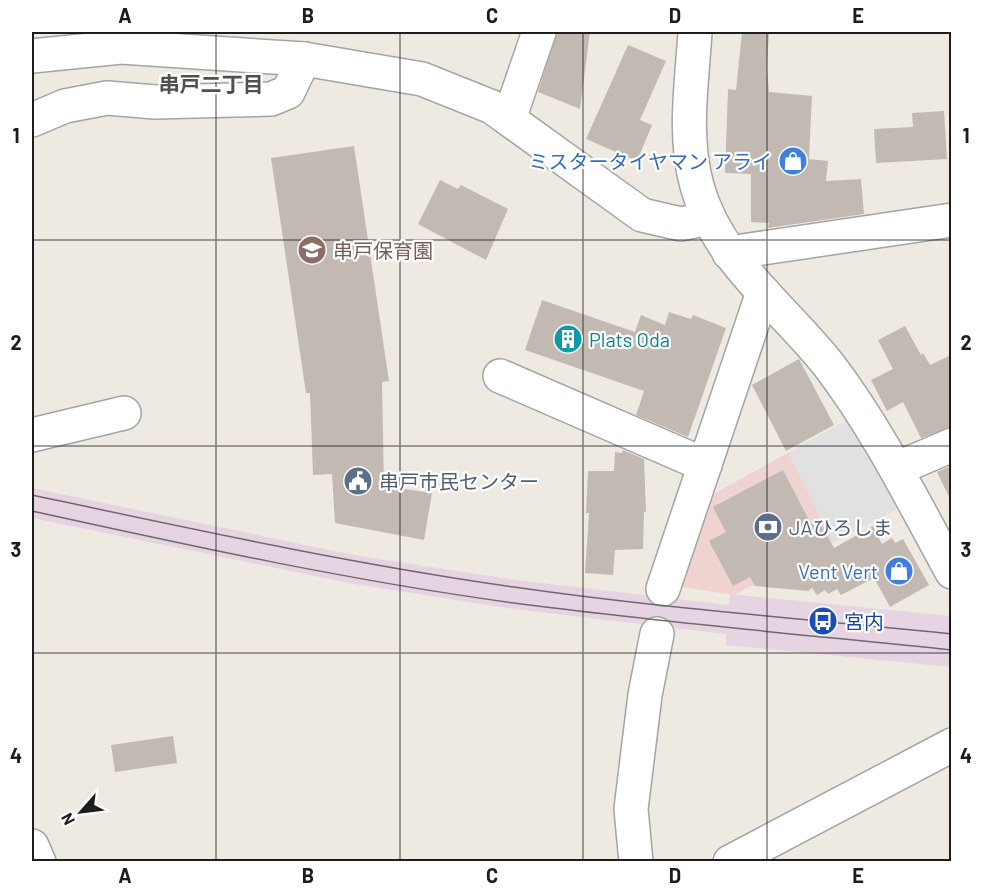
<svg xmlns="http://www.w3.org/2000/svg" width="983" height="893" font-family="Barlow,'Noto Sans JP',sans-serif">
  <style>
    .commercial { fill: #efd3d1 }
    .industrial { fill: #e7d4e3 }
    .parking { fill: #e1e1e1 }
    .building { fill: #c2bab2 }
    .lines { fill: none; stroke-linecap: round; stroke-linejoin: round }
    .minor-casing { stroke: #a4a4a4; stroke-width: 36 }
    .minor { stroke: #fff; stroke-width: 33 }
    .tram { stroke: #6b6b6b; stroke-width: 1.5 }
    .grid { fill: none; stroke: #1d1d1d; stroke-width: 1.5; stroke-opacity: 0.55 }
    .labels { text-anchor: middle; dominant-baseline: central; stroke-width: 4.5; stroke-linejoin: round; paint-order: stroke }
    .shop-label { font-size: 20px; fill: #366cbe; stroke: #fff; text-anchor: end }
    .education-label { font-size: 20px; fill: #785e54; stroke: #fff; text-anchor: start }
    .culture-label { font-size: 20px; fill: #0d838f; stroke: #fff; text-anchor: start }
    .service-label { font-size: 20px; fill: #4e5e75; stroke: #fff; text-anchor: start }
    .transit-label { font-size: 20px; fill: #164399; stroke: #fff; text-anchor: start }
    .neighbourhood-label { font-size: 21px; font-weight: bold; fill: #505050; stroke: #fff }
    .neatline { fill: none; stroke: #1d1d1d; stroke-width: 2 }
    .grid-label { font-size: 20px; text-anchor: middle; font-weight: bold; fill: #1d1d1d }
  </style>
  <rect width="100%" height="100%" fill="#eeeae2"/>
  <!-- commercial -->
  <polygon class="commercial" points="849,419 900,507 734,595 675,586 710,496"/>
  <!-- industrial -->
  <polygon class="industrial" points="32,488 359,556 517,580 729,605 730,594 951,616 951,667 726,645 726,634 513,609 354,584 32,518"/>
  <!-- parking -->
  <polygon class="parking" points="849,419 900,507 833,542 788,453"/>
  <!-- building -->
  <g class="building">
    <polygon points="557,32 590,32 580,109 538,92"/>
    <polygon points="742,32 769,32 767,67 769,92 812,96 809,159 828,161 826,181 861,179 864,214 768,228 769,223 751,222 751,174 725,173 728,89 736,90"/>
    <polygon points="628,45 666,61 640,120 652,125 637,161 586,139"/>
    <polygon points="944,111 947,159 876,163 874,129 913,127 912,113"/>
    <polygon points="354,146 389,381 382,382 384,486 432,493 424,540 335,523 332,474 313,475 310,393 306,393 271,158"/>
    <polygon points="440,180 458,189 461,185 508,209 486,260 418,224"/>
    <polygon points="542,300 635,332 641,315 665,325 669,312 691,319 693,315 726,328 688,437 636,415 644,391 525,350"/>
    <polygon points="905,326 921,355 923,353 930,365 951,355 951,427 921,438 903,402 887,411 871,380 893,369 878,340"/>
    <polygon points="799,359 834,425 786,451 752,385"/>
    <polygon points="623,450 644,459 646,512 644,512 643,549 615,550 613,575 585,573 589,513 586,513 588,471 614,471 615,452 622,453"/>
    <polygon points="951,466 951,501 937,472"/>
    <polygon points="783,470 811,524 818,520 834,548 873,526 882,544 892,538 895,543 903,539 929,585 890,607 874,578 841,595 837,589 828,594 825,590 817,595 812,588 808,591 755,586 750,577 733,586 709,541 726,532 713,507"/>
    <polygon points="173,736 177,763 115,772 111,745"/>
  </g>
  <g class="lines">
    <!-- minor casing -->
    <g class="minor-casing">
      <g id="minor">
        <path d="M695,32C692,82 683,136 697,186C717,260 782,306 828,364C877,428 913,501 952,572"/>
        <polyline points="32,56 121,47 304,59 422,79 492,107 642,215 681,224 708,218"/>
        <polyline points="509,119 539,32"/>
        <polyline points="32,120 65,106 107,98 155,102 271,99 288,92 304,59"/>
        <polyline points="729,253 952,220"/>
        <polyline points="500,376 705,465"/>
        <polyline points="32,435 124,413"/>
        <polyline points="896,469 952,445"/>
        <polyline points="663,589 763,292"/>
        <polyline points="32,846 39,862"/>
        <polyline points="636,862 631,809 645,695 657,634"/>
        <polyline points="730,862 952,745"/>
      </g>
    </g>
    <!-- minor -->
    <use href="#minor" class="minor"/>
    <!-- tram -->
    <g class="tram">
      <path d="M32,495C192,529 352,564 514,587C659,608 806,619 952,634"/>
      <path d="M32,511C191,546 352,581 514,603C659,622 806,635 952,650"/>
    </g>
  </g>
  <!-- grid -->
  <path class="grid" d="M216,32V862M400,32V862M583,32V862M767,32V862M32,240H952M32,446H952M32,653H952"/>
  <!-- icons -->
  <defs>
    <g id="shop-disc" transform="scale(1.5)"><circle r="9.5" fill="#3f7fe0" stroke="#fff"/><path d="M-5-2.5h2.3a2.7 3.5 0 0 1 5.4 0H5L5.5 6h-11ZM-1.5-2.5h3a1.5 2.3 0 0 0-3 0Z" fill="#fff"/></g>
    <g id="school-disc" transform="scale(1.5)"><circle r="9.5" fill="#8d6e63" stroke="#fff"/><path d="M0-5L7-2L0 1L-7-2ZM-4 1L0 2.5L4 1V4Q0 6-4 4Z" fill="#fff"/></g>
    <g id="building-disc" transform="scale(1.5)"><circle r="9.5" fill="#0f9aa8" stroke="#fff"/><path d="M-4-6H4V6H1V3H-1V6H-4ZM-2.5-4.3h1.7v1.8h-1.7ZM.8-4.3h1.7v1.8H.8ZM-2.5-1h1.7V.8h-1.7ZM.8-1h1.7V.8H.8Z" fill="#fff"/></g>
    <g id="civic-disc" transform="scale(1.5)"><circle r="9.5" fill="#5c6f8a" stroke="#fff"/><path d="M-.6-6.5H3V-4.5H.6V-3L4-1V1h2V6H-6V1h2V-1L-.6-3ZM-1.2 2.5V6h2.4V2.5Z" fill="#fff"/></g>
    <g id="bank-disc" transform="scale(1.5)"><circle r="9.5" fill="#5c6f8a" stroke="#fff"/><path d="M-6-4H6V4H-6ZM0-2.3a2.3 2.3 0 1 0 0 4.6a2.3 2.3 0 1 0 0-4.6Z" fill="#fff"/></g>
    <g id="bus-disc" transform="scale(1.5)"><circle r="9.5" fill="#1a4fb4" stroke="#fff"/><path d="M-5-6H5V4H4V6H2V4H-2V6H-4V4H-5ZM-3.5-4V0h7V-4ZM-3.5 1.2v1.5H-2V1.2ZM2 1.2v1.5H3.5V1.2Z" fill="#fff"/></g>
  </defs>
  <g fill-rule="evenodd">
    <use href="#shop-disc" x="793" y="161"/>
    <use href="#school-disc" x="312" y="250"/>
    <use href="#building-disc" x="568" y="339"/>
    <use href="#civic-disc" x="358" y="481"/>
    <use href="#bank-disc" x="768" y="527"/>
    <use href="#shop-disc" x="899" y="571"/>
    <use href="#bus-disc" x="823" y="621"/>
  </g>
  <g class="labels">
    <!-- shop labels -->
    <g class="shop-label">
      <text x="772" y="161">ミスタータイヤマン アライ</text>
      <text x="878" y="571">Vent Vert</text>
    </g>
    <!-- education labels -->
    <g class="education-label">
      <text x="333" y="250">串戸保育園</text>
    </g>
    <!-- culture labels -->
    <g class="culture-label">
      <text x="589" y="339">Plats Oda</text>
    </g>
    <!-- service labels -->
    <g class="service-label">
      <text x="379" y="481">串戸市民センター</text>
      <text x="789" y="527">JAひろしま</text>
    </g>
    <!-- transit labels -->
    <g class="transit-label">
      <text x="844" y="621">宮内</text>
    </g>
    <!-- neighbourhood labels -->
    <g class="neighbourhood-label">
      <text x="211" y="83">串戸二丁目</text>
    </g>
  </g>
  <!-- border -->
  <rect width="983" height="893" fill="none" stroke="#ffffff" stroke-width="66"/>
  <!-- north arrow -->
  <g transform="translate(81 812) rotate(242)" stroke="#ffffff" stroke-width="4.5" paint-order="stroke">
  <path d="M0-4.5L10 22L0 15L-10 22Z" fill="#1d1d1d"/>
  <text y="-9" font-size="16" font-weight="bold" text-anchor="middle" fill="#1d1d1d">N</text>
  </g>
  <rect x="33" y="33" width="917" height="827" class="neatline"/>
  <g class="grid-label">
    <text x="125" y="23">A</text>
    <text x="308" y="23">B</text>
    <text x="492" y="23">C</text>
    <text x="675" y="23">D</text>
    <text x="858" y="23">E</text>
    <text x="16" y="143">1</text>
    <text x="966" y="143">1</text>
    <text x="16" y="350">2</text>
    <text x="966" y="350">2</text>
    <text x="16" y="557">3</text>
    <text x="966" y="557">3</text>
    <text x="16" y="763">4</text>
    <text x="966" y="763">4</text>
    <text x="125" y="883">A</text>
    <text x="308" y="883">B</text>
    <text x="492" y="883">C</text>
    <text x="675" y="883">D</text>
    <text x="858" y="883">E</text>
  </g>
</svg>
